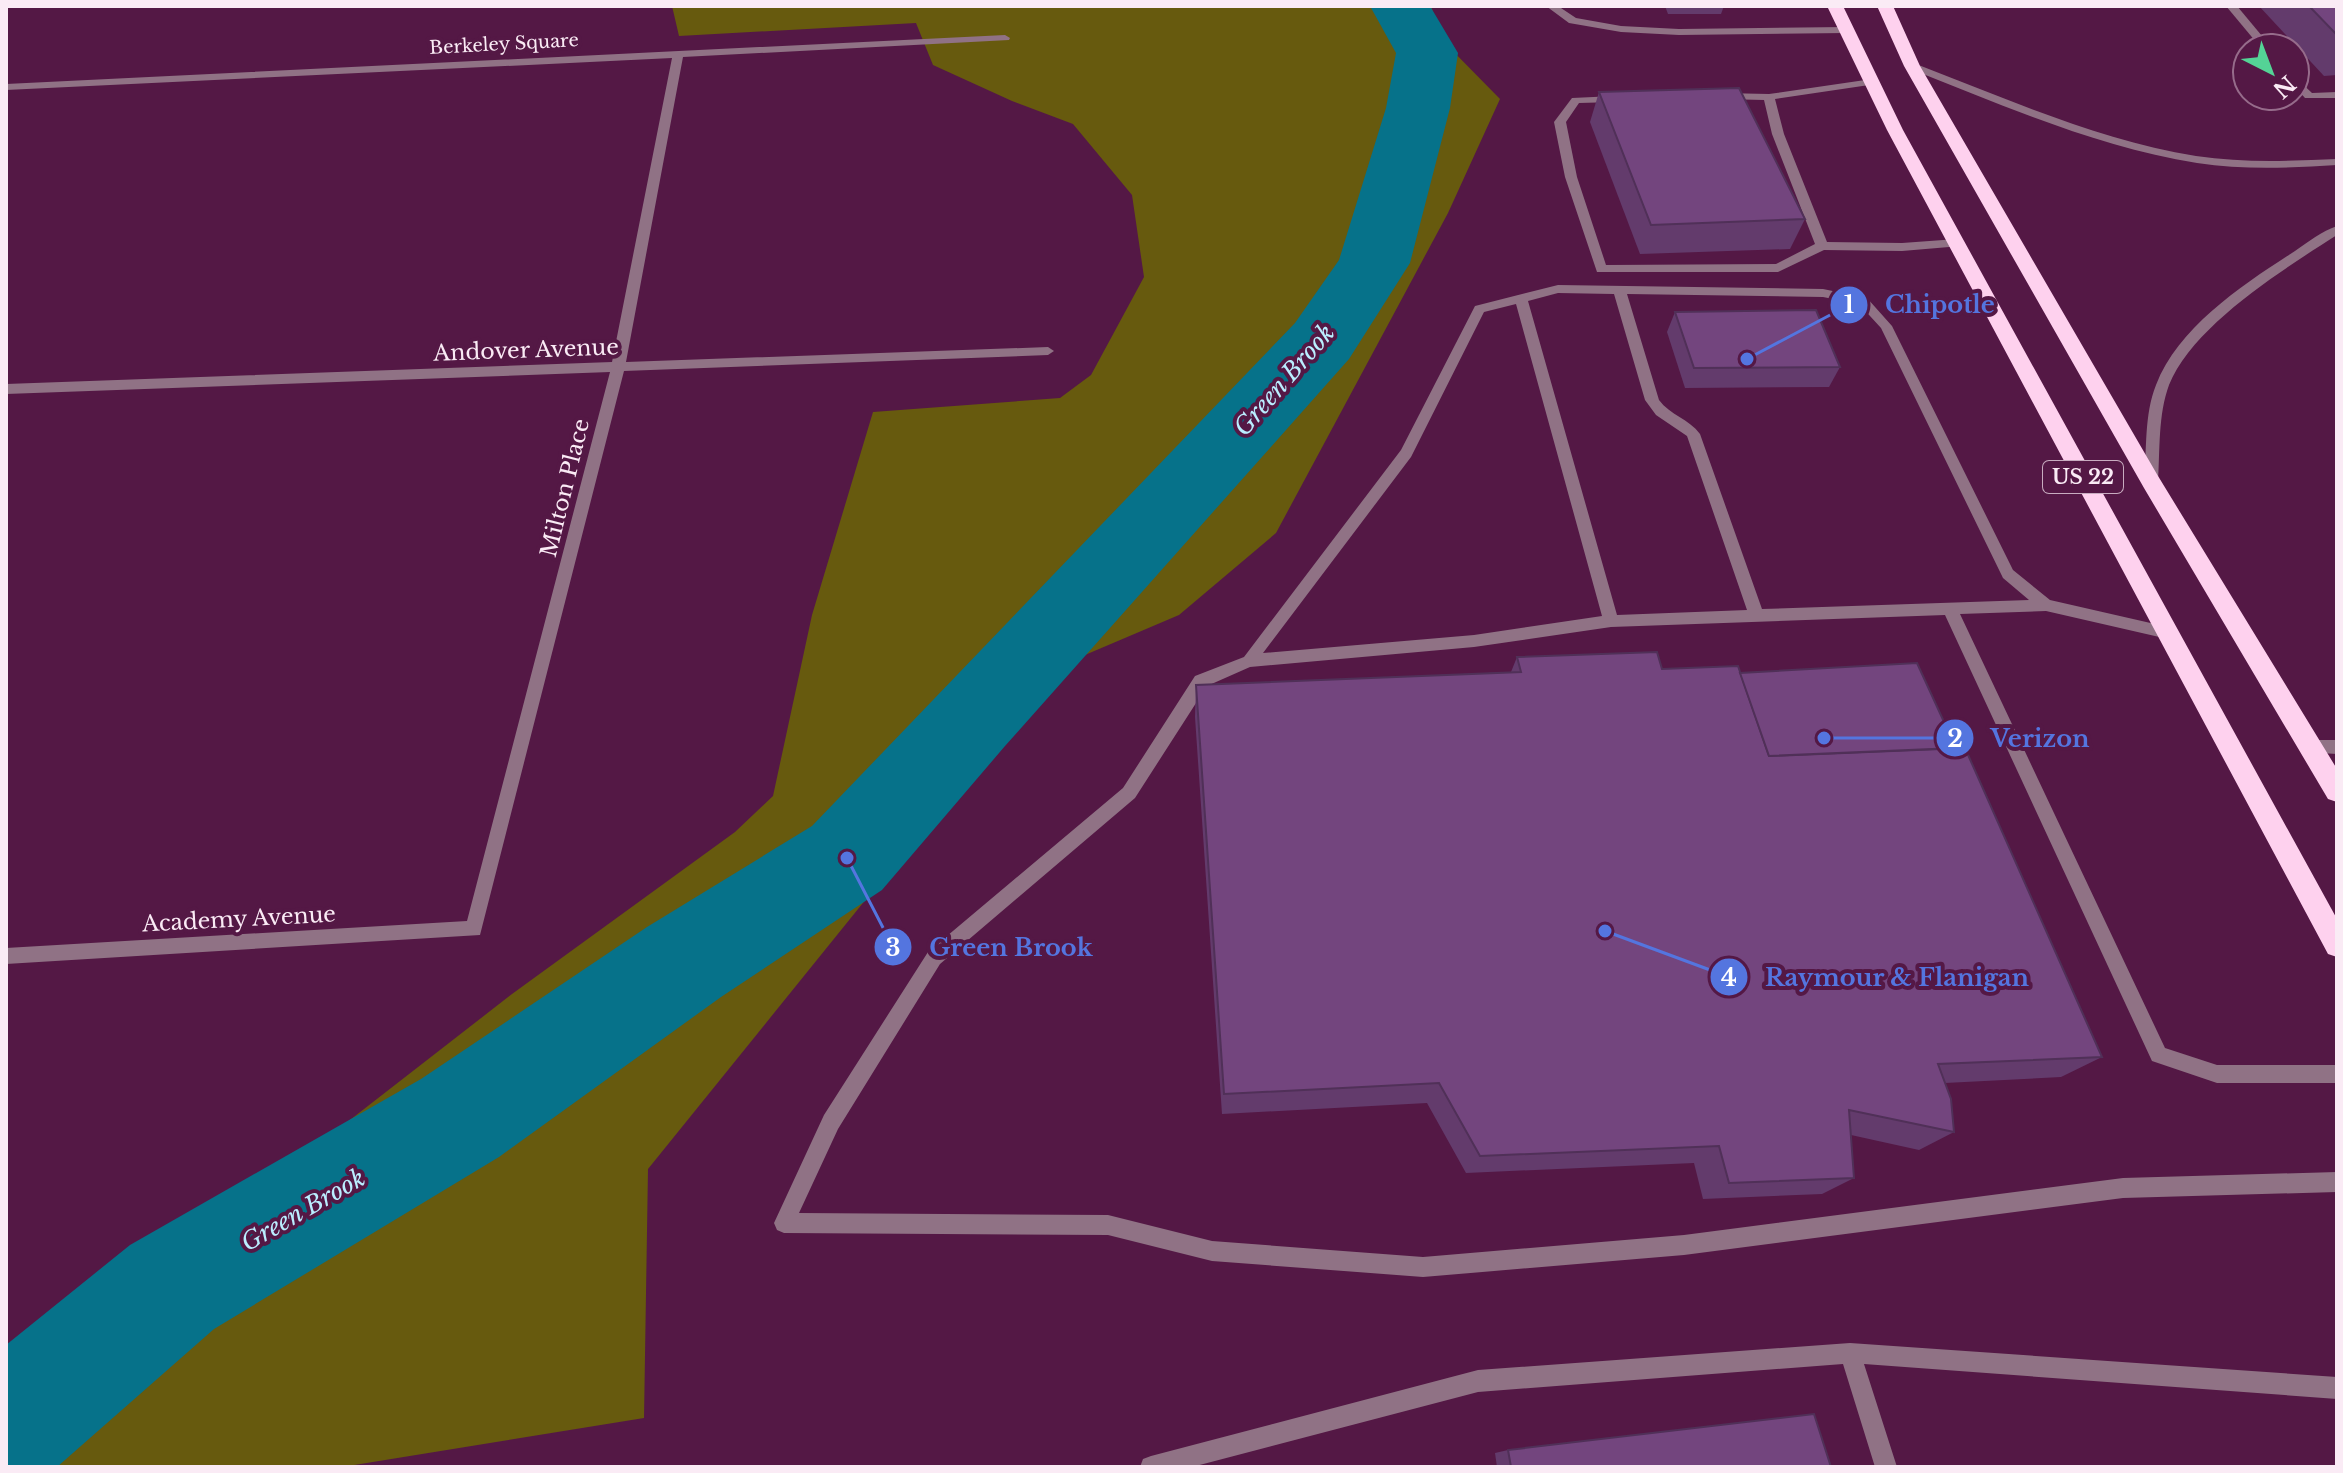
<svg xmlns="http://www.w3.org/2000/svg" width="2343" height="1473" font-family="'Libre Baskerville',serif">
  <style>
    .forest { fill: #675a0e }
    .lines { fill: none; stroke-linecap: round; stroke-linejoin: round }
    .river { fill: #06728a; fill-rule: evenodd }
    .lane { fill: #907285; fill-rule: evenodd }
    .street { fill: #907285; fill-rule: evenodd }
    .highway { fill: #fed1ee; fill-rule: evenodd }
    .wall { fill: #633b6c }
    .building { fill: #73457e; stroke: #503058; stroke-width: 2 }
    .labels { text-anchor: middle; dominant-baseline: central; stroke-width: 8; stroke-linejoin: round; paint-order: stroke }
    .far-street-label { font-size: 18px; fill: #faebf5; stroke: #541845 }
    .shield { fill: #541845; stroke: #c8acc0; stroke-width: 2 }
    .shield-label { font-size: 20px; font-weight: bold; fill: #faebf5 }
    .street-label { font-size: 22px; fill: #faebf5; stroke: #541845 }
    .water-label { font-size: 24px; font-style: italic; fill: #baeeff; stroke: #541845 }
    .leader { fill: none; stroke: #5475df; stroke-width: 3 }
    .callout-dot { fill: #5475df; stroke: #541845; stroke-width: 3 }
    .mark-label { font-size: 24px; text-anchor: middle; font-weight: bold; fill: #fff }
    .callout-label { font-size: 24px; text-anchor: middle; font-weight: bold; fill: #5475df; stroke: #541845; stroke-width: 8; stroke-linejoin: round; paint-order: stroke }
  </style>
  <rect width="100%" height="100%" fill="#541845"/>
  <!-- forest -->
  <polygon class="forest" points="672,6 1431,6 1443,41 1500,99 1448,213 1276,533 1179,615 1052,669 648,1169 644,1418 342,1467 6,1467 6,1346 211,1228 512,994 735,832 773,796 812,615 873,412 1060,398 1091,375 1144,277 1132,195 1073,124 1012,101 933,65 916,23 679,36"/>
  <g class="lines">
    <!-- river -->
    <polygon class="river" points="1370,6 1430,6 1458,53 1450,108 1410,263 1349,359 1005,746 882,890 721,997 499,1157 214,1329 57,1467 6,1467 6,1345 130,1245 421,1079 647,927 812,826 1295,323 1339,260 1386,108 1396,53"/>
    <!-- lane -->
    <g class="lane">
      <polygon points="1546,6 1558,6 1576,18 1621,26 1679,29 1846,27 1851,30 1846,33 1679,35 1621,32 1569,23"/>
      <polygon points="2226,6 2237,6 2272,48 2261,48"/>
      <path d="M1908,64H1916C2007,99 2099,140 2196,156C2242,163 2290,161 2337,159V165C2290,168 2243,170 2197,163C2097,147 2002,105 1908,68Z"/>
      <polygon points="2295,77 2312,93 2337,92 2337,98 2305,98 2295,87"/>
      <polygon points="1872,79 1876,80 1876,84 1775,99 1784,134 1827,242 1902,243 1957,239 1961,240 1961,246 1902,251 1824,250 1778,272 1597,272 1565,177 1554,122 1572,98 1615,96 1620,99 1615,102 1579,103 1566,122 1577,177 1606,265 1776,264 1815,244 1772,134 1764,100 1722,99 1717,96 1722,93 1769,94"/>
      <path d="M2337,226V235C2284,269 2193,325 2169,385C2158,415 2160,450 2158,482L2151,487L2146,486L2144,482C2147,450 2144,415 2156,385C2179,326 2244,284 2295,251C2308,242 2322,231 2337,226Z"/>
      <path d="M1558,285L1823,289L1867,298L1892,326L2013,570L2050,600L2168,627L2176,633L2168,639L2046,611L1960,614L2165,1048L2217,1065H2337V1083H2217L2152,1061L1945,615L1611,627L1474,647L1250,667L1207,686L1135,798L940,964L838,1129L799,1213L1108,1215L1212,1241L1423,1257L1684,1235L2123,1178L2337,1172V1192L2123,1198L1684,1255L1423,1277L1212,1261L1108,1235L784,1233L777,1230L774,1223L824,1115L928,952L1123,788L1195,676L1244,657L1401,450L1475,306ZM1558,293L1614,294L1645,400L1656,415L1687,436L1747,610L1617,615L1528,301ZM1627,294L1823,297L1859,304L1881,328L2003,578L2029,600L1762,609L1700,434C1689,419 1670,415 1659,400ZM1516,304L1602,616L1474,635L1263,653L1411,457L1484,312Z"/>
      <polygon points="2310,740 2337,740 2337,754 2304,752 2302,747 2304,742"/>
      <polygon points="1850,1343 2337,1377 2337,1399 1864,1364 1897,1467 1875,1467 1843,1364 1478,1392 1192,1467 1140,1467 1143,1459 1151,1456 1478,1370"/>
    </g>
    <!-- street -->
    <polygon class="street" points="1005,35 1010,38 1009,40 683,57 626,362 1048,347 1054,351 1048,355 624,371 480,935 6,964 6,948 467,921 610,372 6,394 6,384 612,362 672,58 6,90 6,84"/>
    <!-- highway -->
    <g class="highway">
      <polygon points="1827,6 1843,6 1903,130 2337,919 2337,957 2328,954 1887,130"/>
      <polygon points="1877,6 1893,6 1920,66 2158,476 2337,769 2337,802 2328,799 2144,488 1904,66"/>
    </g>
  </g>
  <!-- wall -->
  <g class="wall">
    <polygon points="1665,6 1724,6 1721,14 1668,14"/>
    <polygon points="2259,6 2337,6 2337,75 2324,76"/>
    <polygon points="1599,92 1805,219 1790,249 1640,254 1590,122"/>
    <polygon points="1675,312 1840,367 1829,387 1685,388 1667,332"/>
    <polygon points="1517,657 1662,669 1740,673 1956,748 2102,1057 2061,1077 1945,1083 1954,1132 1919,1150 1851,1135 1854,1178 1822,1194 1703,1199 1694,1163 1466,1173 1427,1103 1222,1114 1195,717 1196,685 1511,672"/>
    <polygon points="1508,1450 1831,1467 1497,1467 1495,1453"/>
  </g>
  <!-- building -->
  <g class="building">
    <polygon points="2309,6 2337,6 2337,35"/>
    <polygon points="1739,88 1805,219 1651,225 1599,92"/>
    <polygon points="1816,310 1840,367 1694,368 1675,312"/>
    <polygon points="1657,652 1662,669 1738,666 1769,756 1965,748 2102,1057 1938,1064 1951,1099 1954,1132 1849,1110 1854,1178 1729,1183 1719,1146 1480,1156 1439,1083 1224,1094 1196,685 1521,672 1517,657"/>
    <polygon points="1917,663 1956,748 1769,756 1740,673"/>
    <polygon points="1814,1414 1831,1467 1511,1467 1508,1450"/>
  </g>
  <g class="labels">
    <!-- far-street labels -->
    <g class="far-street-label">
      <text transform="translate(504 44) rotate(-3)">Berkeley Square</text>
    </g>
    <!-- shield labels -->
    <rect class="shield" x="2043" y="461" width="80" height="32" rx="6"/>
    <g class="shield-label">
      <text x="2083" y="477">US 22</text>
    </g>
    <!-- street labels -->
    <g class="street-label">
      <text transform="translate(526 350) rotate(-2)">Andover Avenue</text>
      <text transform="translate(565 488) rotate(-76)">Milton Place</text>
      <text transform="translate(239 919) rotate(-3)">Academy Avenue</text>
    </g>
    <!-- water labels -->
    <g class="water-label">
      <text transform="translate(1284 380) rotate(-49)">Green Brook</text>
      <text transform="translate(303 1210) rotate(-30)">Green Brook</text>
    </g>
  </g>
  <!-- callouts -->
  <path class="leader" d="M1747 359L1849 305M1824 738L1955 738M847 858L893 947M1605 931L1729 977"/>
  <g class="callout-dot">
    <circle cx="1747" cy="359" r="8"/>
    <circle cx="1824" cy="738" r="8"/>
    <circle cx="847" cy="858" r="8"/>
    <circle cx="1605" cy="931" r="8"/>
    <circle cx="1849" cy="305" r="20"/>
    <circle cx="1955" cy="738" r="20"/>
    <circle cx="893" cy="947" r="20"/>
    <circle cx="1729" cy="977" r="20"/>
  </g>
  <g class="mark-label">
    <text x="1849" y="313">1</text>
    <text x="1955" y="747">2</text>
    <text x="893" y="956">3</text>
    <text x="1729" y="986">4</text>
  </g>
  <g class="callout-label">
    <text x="1940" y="313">Chipotle</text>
    <text x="2040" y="747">Verizon</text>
    <text x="1011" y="956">Green Brook</text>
    <text x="1897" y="986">Raymour &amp; Flanigan</text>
  </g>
  <!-- border -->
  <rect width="2343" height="1473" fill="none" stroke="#faebf5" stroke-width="16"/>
  <!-- north arrow -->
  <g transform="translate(2271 72) rotate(138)"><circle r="38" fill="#541845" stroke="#966c8b" stroke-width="2"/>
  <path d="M0-6L14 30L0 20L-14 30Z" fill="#54d396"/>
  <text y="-12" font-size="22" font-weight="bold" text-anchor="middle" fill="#faebf5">N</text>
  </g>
</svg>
